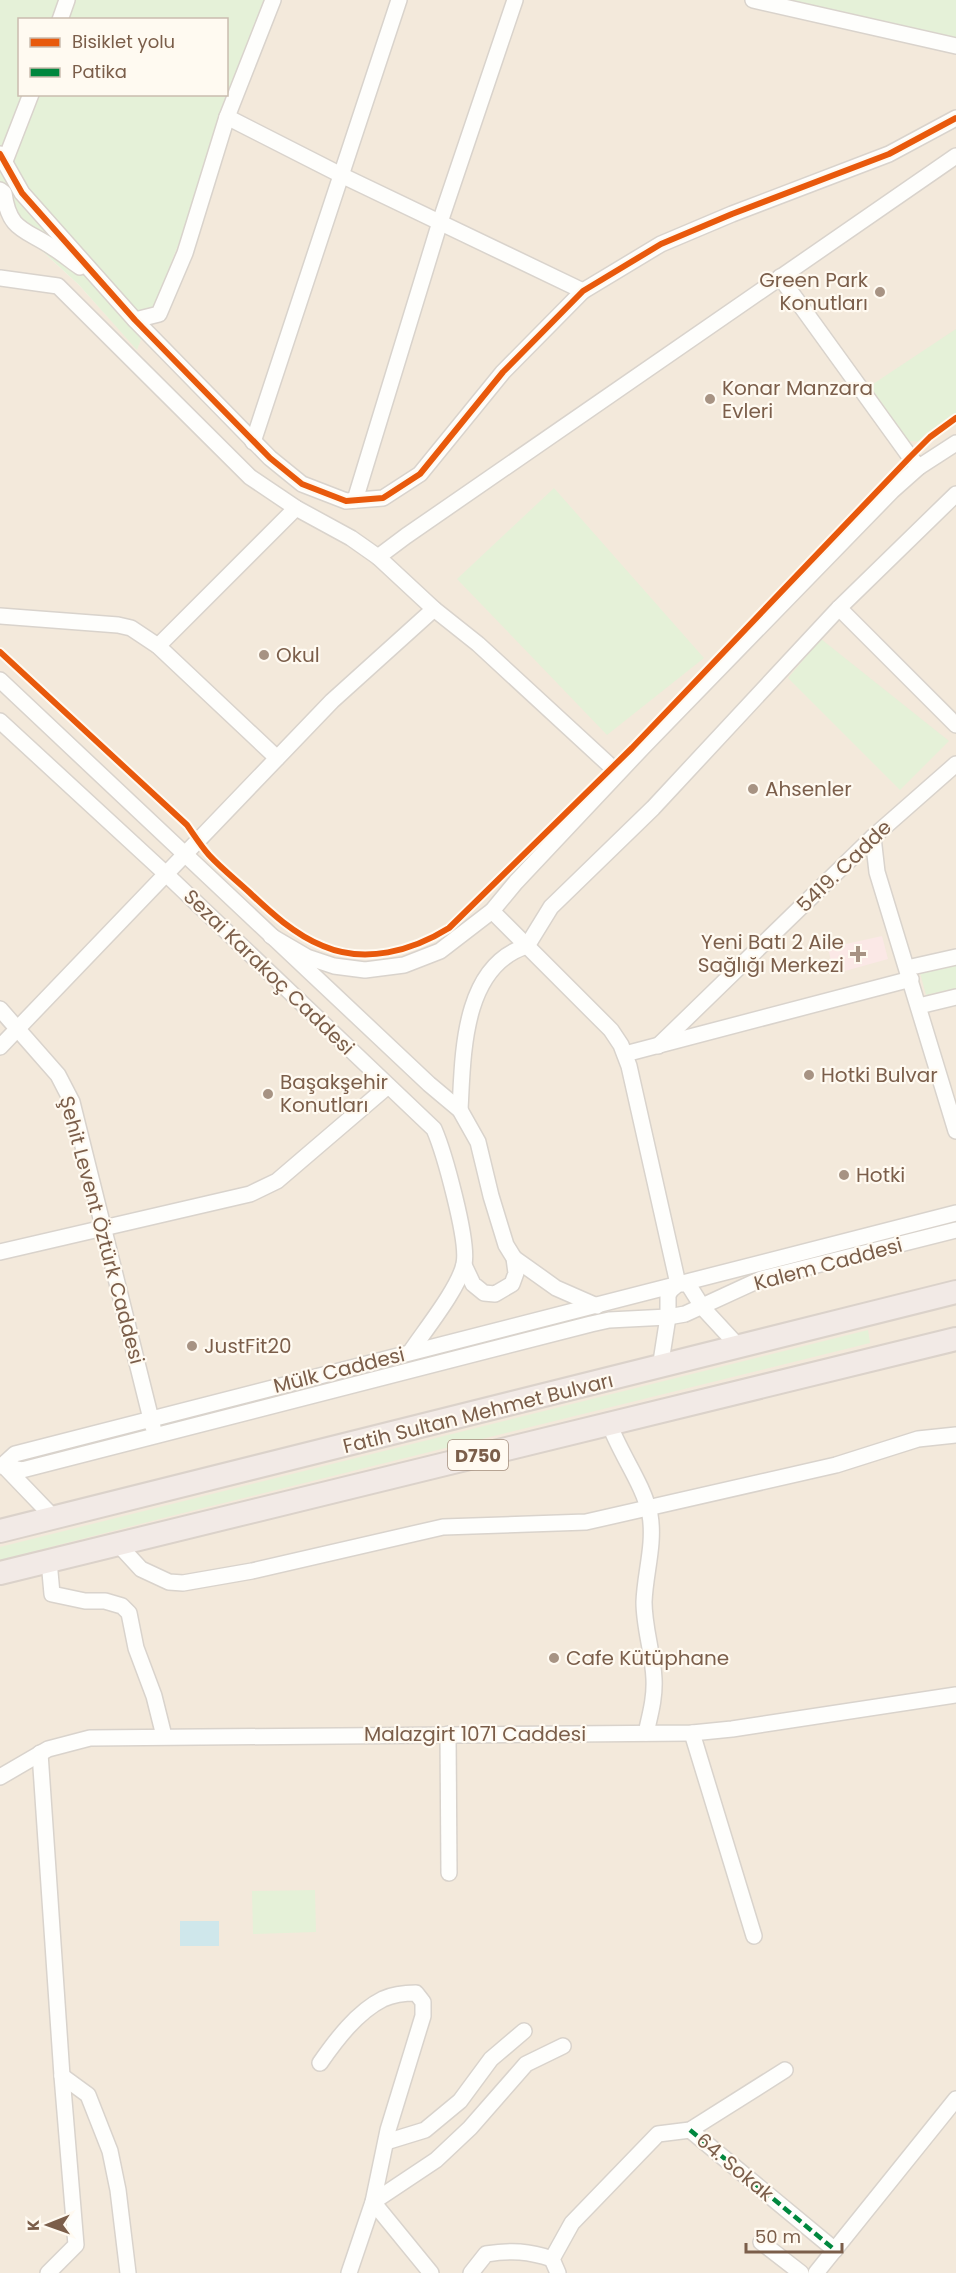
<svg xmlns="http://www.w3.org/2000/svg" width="956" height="2273" font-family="Poppins,sans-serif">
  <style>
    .residential { fill: #f3e9db }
    .medical { fill: #fbe8e6 }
    .green { fill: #e5f1d8; fill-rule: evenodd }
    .water { fill: #cfe7eb }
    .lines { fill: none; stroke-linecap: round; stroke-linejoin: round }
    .minor-casing { stroke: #d9d3cc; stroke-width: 18 }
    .highway-casing { stroke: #dbd2ca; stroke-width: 26 }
    .minor { stroke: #fefefc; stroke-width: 15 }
    .highway { stroke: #f2eae6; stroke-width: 22 }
    .quiet { stroke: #00873e; stroke-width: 4.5; stroke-dasharray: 9 4.5; stroke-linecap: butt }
    .cycleway-casing { stroke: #fffaf1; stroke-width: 10 }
    .cycleway { stroke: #e8590c; stroke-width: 6 }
    .poi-dot { fill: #a79383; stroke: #fffaf1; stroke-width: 2 }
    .labels { text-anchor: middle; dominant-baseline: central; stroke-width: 4.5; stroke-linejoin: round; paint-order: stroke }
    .shield { fill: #fffaf1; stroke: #a38d7c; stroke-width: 1.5 }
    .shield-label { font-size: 18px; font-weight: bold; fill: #7b5e4a }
    .poi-label { font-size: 20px; fill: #7b5e4a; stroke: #fffaf1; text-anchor: start }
    .street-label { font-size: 20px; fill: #7b5e4a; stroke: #fffaf1 }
  </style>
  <rect width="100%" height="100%" fill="#faf6ee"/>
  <!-- residential -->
  <polygon class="residential" points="274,0 748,0 956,48 956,2273 0,2273 0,212 79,285 137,349"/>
  <!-- medical -->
  <polygon class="medical" points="882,936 888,959 834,974 828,948"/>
  <!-- green -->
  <g class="green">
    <path d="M0,0H274L137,350L79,285L0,212ZM20,20H226V94H20Z"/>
    <polygon points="748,0 956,0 956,48"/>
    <polygon points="956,329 956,424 929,442 908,441 870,386"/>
    <polygon points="554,488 704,658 607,735 457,579"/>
    <polygon points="821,639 949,741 900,790 788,678"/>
    <polygon points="956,963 956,988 926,995 920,973"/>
    <polygon points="868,1330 870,1343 175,1515 0,1560 0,1547"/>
    <polygon points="315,1890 316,1932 253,1934 252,1891"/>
  </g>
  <!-- water -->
  <rect class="water" x="180" y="1921" width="39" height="25"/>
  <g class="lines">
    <!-- minor casing -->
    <g class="minor-casing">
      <g id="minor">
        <polyline points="753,0 956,46"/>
        <polyline points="60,20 67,0"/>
        <polyline points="227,117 341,175 583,291"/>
        <polyline points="0,154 22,193 135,320 270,458 302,484 346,501 383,498 420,474 503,372 583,291 661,244 732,214 889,154 956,118"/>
        <polyline points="5,161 31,94"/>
        <path d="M0,190L4,193C9,231 25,229 52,247C62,253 71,261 80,267"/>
        <polyline points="780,277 910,457 919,467"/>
        <polyline points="0,278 58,286 250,477 296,508 351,538 378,557 434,609 478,644 618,773"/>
        <polyline points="135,320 159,314 185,253 227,117 273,0"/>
        <polyline points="253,442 399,0"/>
        <polyline points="355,500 440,222 515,0"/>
        <polyline points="378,557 406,536 956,156"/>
        <polyline points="839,608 956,725"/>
        <polyline points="0,616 118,625 131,628 158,646 277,758"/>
        <polyline points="158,646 296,508"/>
        <polyline points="0,680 429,1084 460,1110 478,1142 491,1196 506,1245 514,1258 516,1273 512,1284 495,1294 484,1293 473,1284 464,1265"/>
        <path d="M0,721L166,874L434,1129C444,1152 469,1241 464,1264C459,1288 425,1330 411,1351"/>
        <polyline points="873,837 877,872 956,1131"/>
        <polyline points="492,911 611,1030 621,1045 629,1066 678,1284"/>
        <polyline points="271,936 307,957 334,966 365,970 404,965 440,951 492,911 516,882 644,746 892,491 919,467 956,443"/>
        <polyline points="907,968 956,957"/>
        <polyline points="919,1006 956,997"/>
        <polyline points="0,1009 58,1075 72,1102 153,1427"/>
        <polyline points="658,1046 873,837 956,764"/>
        <polyline points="0,1047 332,701 434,609"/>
        <polyline points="625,1054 911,979"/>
        <path d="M460,1110C463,1055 462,966 527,946L551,907L653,808L839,608L956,494"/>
        <polyline points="0,1252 250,1194 277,1181 388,1086"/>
        <polyline points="514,1258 556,1288 597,1306"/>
        <polyline points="660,1368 668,1317 668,1295 671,1290 678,1284 688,1284 703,1308 739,1347"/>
        <path d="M609,1423C620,1454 643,1483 650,1515C655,1544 645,1573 644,1602C644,1628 653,1653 654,1679C655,1698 650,1715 646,1733"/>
        <polyline points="3,1465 15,1454 956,1213"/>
        <polyline points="3,1465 54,1518"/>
        <polyline points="0,1466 22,1470 591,1324 609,1320 668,1317 685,1314 761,1279 956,1230"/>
        <polyline points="117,1543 141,1569 169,1582 183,1583 252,1571 443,1527 586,1522 836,1465 918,1439 956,1435"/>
        <polyline points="49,1561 52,1594 85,1601 105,1601 122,1606 129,1613 136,1648 154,1696 164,1736"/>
        <polyline points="692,1733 754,1936"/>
        <polyline points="448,1734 449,1873"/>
        <polyline points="40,1753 62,2076 76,2245 48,2273"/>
        <polyline points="0,1777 48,1749 90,1738 692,1733 732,1729 956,1695"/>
        <path d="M320,2063C336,2040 357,2012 383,1999C394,1994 405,1993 416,1993L423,2002V2016L388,2130L373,2202L349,2273"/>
        <polyline points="62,2076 88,2095 110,2151 118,2190 128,2273"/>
        <polyline points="690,2130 835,2250"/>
        <polyline points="386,2142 425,2130 460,2101 491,2059 524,2031"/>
        <polyline points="761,2242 801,2273"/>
        <polyline points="431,2273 373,2202 436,2160 470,2128 526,2064 563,2046"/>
        <path d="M471,2273L486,2254C511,2250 529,2251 552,2259"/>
        <polyline points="558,2273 552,2259 572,2223 658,2134 690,2130 785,2070"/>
        <polyline points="816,2273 956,2099"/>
      </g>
    </g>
    <!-- highway casing -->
    <g class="highway-casing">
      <g id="highway">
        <polyline points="0,1531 956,1292"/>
        <polyline points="0,1573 956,1339"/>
      </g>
    </g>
    <!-- minor -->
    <use href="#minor" class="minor"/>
    <!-- highway -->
    <use href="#highway" class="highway"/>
    <!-- quiet -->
    <polyline class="quiet" points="690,2130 835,2250"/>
    <!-- cycleway casing -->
    <g class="cycleway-casing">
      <g id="cycleway">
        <polyline points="0,154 22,193 135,320 270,458 302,484 346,501 383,498 420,474 503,372 583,291 661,244 732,214 889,154 956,118"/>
        <path d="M0,652L187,825C194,835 201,846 209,855C221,868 236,880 249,892C270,912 295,935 323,946C365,964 412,951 449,928L632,748L910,457L930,437L956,418"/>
      </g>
    </g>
    <!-- cycleway -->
    <use href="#cycleway" class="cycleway"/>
  </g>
  <!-- markers -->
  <g class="poi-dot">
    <circle cx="880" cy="292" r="6"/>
    <circle cx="710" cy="399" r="6"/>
    <circle cx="264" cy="655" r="6"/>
    <circle cx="753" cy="789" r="6"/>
    <path d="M855 945h6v6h6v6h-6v6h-6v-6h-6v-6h6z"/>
    <circle cx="809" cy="1075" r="6"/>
    <circle cx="268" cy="1094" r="6"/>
    <circle cx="844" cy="1175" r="6"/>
    <circle cx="192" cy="1346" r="6"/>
    <circle cx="554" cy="1658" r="6"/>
  </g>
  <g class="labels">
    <!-- shield labels -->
    <rect class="shield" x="448" y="1440" width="60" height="30" rx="4.5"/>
    <g class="shield-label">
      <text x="478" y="1455">D750</text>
    </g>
    <!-- poi labels -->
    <g class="poi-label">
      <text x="868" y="280" text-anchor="end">Green Park<tspan x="868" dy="23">Konutları</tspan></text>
      <text x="722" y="388">Konar Manzara<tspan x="722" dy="23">Evleri</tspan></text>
      <text x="276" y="655">Okul</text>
      <text x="765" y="789">Ahsenler</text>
      <text x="844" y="942" text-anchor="end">Yeni Batı 2 Aile<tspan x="844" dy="23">Sağlığı Merkezi</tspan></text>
      <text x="821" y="1075">Hotki Bulvar</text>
      <text x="280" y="1082">Başakşehir<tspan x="280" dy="23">Konutları</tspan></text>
      <text x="856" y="1175">Hotki</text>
      <text x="204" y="1346">JustFit20</text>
      <text x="566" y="1658">Cafe Kütüphane</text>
    </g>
    <!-- street labels -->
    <g class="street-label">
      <text transform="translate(844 866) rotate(-44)">5419. Cadde</text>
      <text transform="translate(269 972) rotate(44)">Sezai Karakoç Caddesi</text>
      <text transform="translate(102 1230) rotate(75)">Şehit Levent Öztürk Caddesi</text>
      <text transform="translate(828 1264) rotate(-15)">Kalem Caddesi</text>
      <text transform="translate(339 1370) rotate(-14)">Mülk Caddesi</text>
      <text transform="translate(478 1413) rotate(-14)">Fatih Sultan Mehmet Bulvarı</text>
      <text x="475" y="1734">Malazgirt 1071 Caddesi</text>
      <text transform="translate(735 2167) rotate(40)">64. Sokak</text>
    </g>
  </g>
  <!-- legend -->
  <rect x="18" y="18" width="210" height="78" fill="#fffaf1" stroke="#cabcae" stroke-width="1.5"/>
  <rect x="30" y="38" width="30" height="9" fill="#e8590c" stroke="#cabcae" stroke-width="1.5"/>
  <text x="72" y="48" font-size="18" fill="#7b5e4a">Bisiklet yolu</text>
  <rect x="30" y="68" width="30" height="9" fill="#00873e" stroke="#cabcae" stroke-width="1.5"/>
  <text x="72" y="78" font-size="18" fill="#7b5e4a">Patika</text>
  <!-- north arrow -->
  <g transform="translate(48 2225) rotate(269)" stroke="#fffaf1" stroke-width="4.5" paint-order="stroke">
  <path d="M0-4.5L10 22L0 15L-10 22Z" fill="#7b5e4a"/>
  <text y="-9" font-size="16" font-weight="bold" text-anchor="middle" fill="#7b5e4a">K</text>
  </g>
  <!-- scale -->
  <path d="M746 2243v9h96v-9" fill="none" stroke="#7b5e4a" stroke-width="3"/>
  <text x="755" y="2243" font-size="18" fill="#7b5e4a" stroke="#fffaf1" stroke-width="4.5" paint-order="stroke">50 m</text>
</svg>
